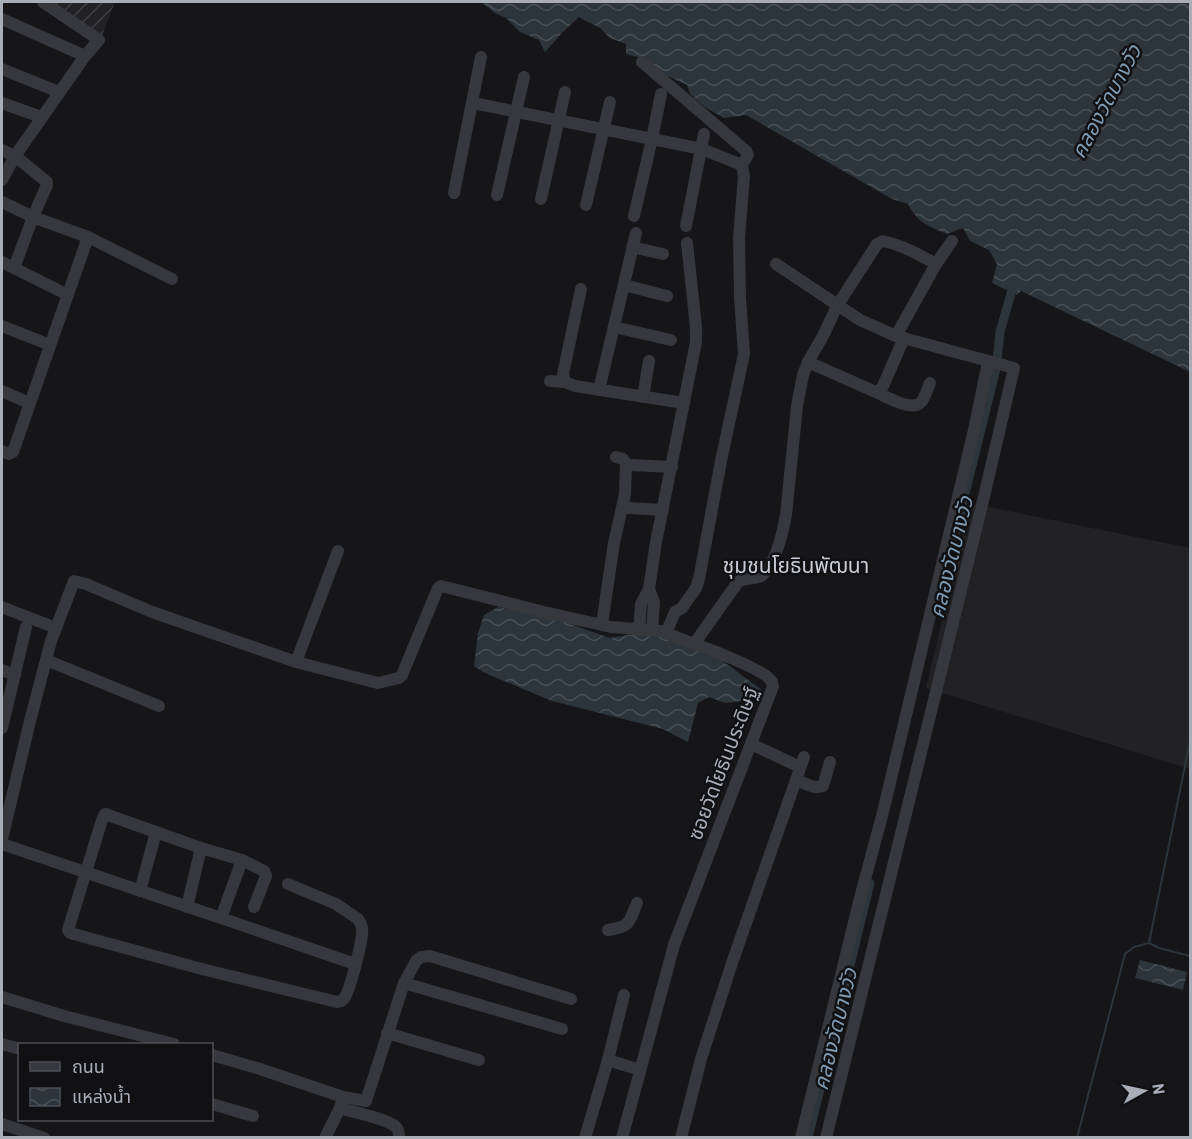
<svg xmlns="http://www.w3.org/2000/svg" width="1192" height="1139" font-family="Barlow,'Noto Sans Thai',sans-serif">
  <style>
    .built { fill: #222225 }
    .industrial { fill: url(#industrial-furrows) }
    .water { fill: url(#water-waves) }
    .lines { fill: none; stroke-linecap: round; stroke-linejoin: round }
    .stream { stroke: #2c353c; stroke-width: 2 }
    .canal { stroke: #2c353c; stroke-width: 9 }
    .minor { stroke: #37383d; stroke-width: 12 }
    .labels { text-anchor: middle; dominant-baseline: central; stroke-width: 5; stroke-linejoin: round; paint-order: stroke }
    .street-label { font-size: 20px; fill: #a8adb8; stroke: #111113 }
    .water-label { font-size: 21px; font-style: italic; fill: #7f9bb3; stroke: #111113 }
    .neighbourhood-label { font-size: 21px; fill: #c9ccd4; stroke: #111113 }
  </style>
  <defs>
    <pattern id="industrial-furrows" width="10" height="10" patternUnits="userSpaceOnUse" patternTransform="scale(1.5)"><rect width="10" height="10" fill="#222225"/><path d="M-1 1l2-2M0 10L10 0M9 11l2-2" fill="none" stroke="#3f3f43"/></pattern>
    <pattern id="water-waves" width="16" height="10" patternUnits="userSpaceOnUse" patternTransform="scale(1.5)"><rect width="16" height="10" fill="#2c353c"/><path d="M0 5q4-4 8 0t8 0" fill="none" stroke="#485056"/></pattern>
  </defs>
  <rect width="100%" height="100%" fill="#161618"/>
  <!-- built -->
  <polygon class="built" points="970,503 1190,548 1190,769 926,688"/>
  <!-- industrial -->
  <polygon class="industrial" points="48,2 115,2 101,38"/>
  <!-- water -->
  <g class="water">
    <path d="M481,2H1190V372L1021,291L1017,295L992,283L997,264L989,250L970,241L963,228L947,234C928,226 918,223 908,204L892,199L746,115L724,118L703,106L690,94L687,85L657,71L646,59L626,54V44L610,38L600,28L579,17L562,33L545,52L539,40L520,32L506,18L495,13Z"/>
    <polygon points="498,607 542,614 610,638 646,632 706,649 762,690 752,703 742,701 725,703 709,697 698,703 688,742 663,729 552,701 485,673 474,666 478,633 484,615"/>
    <polygon points="1140,960 1187,972 1183,990 1135,978"/>
  </g>
  <g class="lines">
    <!-- stream -->
    <g class="stream">
      <polyline points="1149,943 1159,948 1190,956"/>
      <polyline points="1077,1138 1125,954 1134,947 1149,943 1190,741"/>
    </g>
    <!-- canal -->
    <g class="canal">
      <polyline points="954,538 996,369 1000,332 1014,283"/>
      <polyline points="808,1138 870,883"/>
    </g>
    <!-- minor -->
    <g class="minor">
      <polyline points="2,19 85,56"/>
      <polyline points="642,62 746,151 748,155 742,165"/>
      <polyline points="2,69 59,92"/>
      <polyline points="2,103 41,117"/>
      <polyline points="473,103 702,149 742,165 744,176 739,238 740,297 744,354 721,461 699,579 696,588 682,608 675,612 666,633"/>
      <polyline points="2,150 15,156 47,182 47,185 33,217 14,268"/>
      <polyline points="2,180 15,156 85,56 99,40 43,2"/>
      <polyline points="454,193 481,57"/>
      <polyline points="497,195 524,77"/>
      <polyline points="541,199 565,92"/>
      <polyline points="2,202 33,217 88,237 172,279"/>
      <polyline points="586,205 610,102"/>
      <polyline points="634,216 652,139 661,94"/>
      <polyline points="686,226 704,134"/>
      <polyline points="632,247 663,254"/>
      <polyline points="2,262 68,295"/>
      <polyline points="776,264 860,320 896,336 1014,368 983,501 826,1138"/>
      <polyline points="624,285 667,296"/>
      <polyline points="581,289 563,374 565,382 575,386 684,403"/>
      <polyline points="2,326 50,345"/>
      <polyline points="614,327 671,340"/>
      <polyline points="896,336 936,264 952,241"/>
      <polyline points="808,362 878,393 883,386 904,338"/>
      <polyline points="550,381 565,382"/>
      <polyline points="599,390 636,233"/>
      <polyline points="2,391 29,403"/>
      <path d="M878,393C887,397 909,410 919,404C925,400 927,389 930,383"/>
      <polyline points="643,397 649,361"/>
      <polyline points="2,451 9,454 13,452 88,237"/>
      <polyline points="630,465 672,467"/>
      <polyline points="628,508 663,510"/>
      <polyline points="649,589 654,602 652,631"/>
      <polyline points="2,607 56,628"/>
      <polyline points="602,624 614,543 625,494 626,463 623,459 616,457"/>
      <polyline points="639,630 641,604 649,589 656,542 696,342 696,327 687,243"/>
      <polyline points="46,660 159,706"/>
      <polyline points="296,662 338,551"/>
      <polyline points="2,670 15,675"/>
      <polyline points="2,728 26,627"/>
      <polyline points="751,744 800,767"/>
      <path d="M796,780C804,783 815,790 823,786L830,762"/>
      <polyline points="2,839 30,721 51,641 74,581 86,584 152,612 296,662 378,683 399,678 402,675 438,588 441,586 544,612 611,627 661,631 694,644"/>
      <polyline points="2,844 221,918 242,860"/>
      <polyline points="140,891 156,832"/>
      <polyline points="187,907 201,848"/>
      <path d="M254,907L266,876L264,871L242,860L201,848L105,814L102,820L68,930L70,933L202,969L337,1002C341,1001 343,1001 345,997C350,990 362,942 362,933C363,928 361,923 358,919L336,904L288,884"/>
      <polyline points="221,918 355,964"/>
      <path d="M608,930C631,927 629,922 637,903"/>
      <polyline points="404,983 562,1029"/>
      <polyline points="2,997 64,1016 174,1044"/>
      <polyline points="387,1033 479,1060"/>
      <polyline points="2,1044 20,1049"/>
      <polyline points="212,1055 260,1069 343,1097 366,1101 404,983 416,961 421,957 430,956 571,999"/>
      <polyline points="608,1060 640,1070"/>
      <polyline points="212,1104 253,1116"/>
      <path d="M340,1108C352,1112 390,1119 397,1128C399,1131 399,1134 399,1138"/>
      <polyline points="2,1124 44,1138"/>
      <polyline points="325,1138 340,1108 342,1102"/>
      <polyline points="585,1138 608,1060 624,995"/>
      <path d="M622,1138L674,945L773,686C772,685 772,683 772,682C766,670 709,649 694,644L738,582C745,577 754,580 761,576C775,566 783,532 786,515L797,406L803,375L808,362L823,336L837,306L877,244L883,241C902,245 920,255 936,264"/>
      <polyline points="681,1138 701,1059 732,963 804,757"/>
      <polyline points="801,1138 860,898 883,812 974,430 988,362"/>
    </g>
  </g>
  <g class="labels">
    <!-- street labels -->
    <g class="street-label">
      <text transform="translate(722 763) rotate(-69)">ซอยวัดโยธินประดิษฐ์</text>
    </g>
    <!-- water labels -->
    <g class="water-label">
      <text transform="translate(1105 101) rotate(-62)">คลองวัดบางวัว</text>
      <text transform="translate(950 557) rotate(-76)">คลองวัดบางวัว</text>
      <text transform="translate(834 1029) rotate(-76)">คลองวัดบางวัว</text>
    </g>
    <!-- neighbourhood labels -->
    <g class="neighbourhood-label">
      <text x="796" y="564">ชุมชนโยธินพัฒนา</text>
    </g>
  </g>
  <!-- border -->
  <rect width="1192" height="1139" fill="none" stroke="#a8adb8" stroke-width="6"/>
  <!-- legend -->
  <rect x="18" y="1043" width="195" height="78" fill="#111113" stroke="#4d4f55" stroke-width="1.5"/>
  <rect x="30" y="1062" width="30" height="9" fill="#37383d" stroke="#4d4f55" stroke-width="1.5"/>
  <text x="72" y="1073" font-size="18" fill="#a8adb8">ถนน</text>
  <rect x="30" y="1088" width="30" height="18" fill="url(#water-waves)" stroke="#4d4f55" stroke-width="1.5"/>
  <text x="72" y="1103" font-size="18" fill="#a8adb8">แหล่งน้ำ</text>
  <!-- north arrow -->
  <g transform="translate(1144 1091) rotate(82)" stroke="#111113" stroke-width="4.5" paint-order="stroke">
  <path d="M0-4.5L10 22L0 15L-10 22Z" fill="#a8adb8"/>
  <text y="-9" font-size="16" font-weight="bold" text-anchor="middle" fill="#a8adb8">N</text>
  </g>
</svg>
